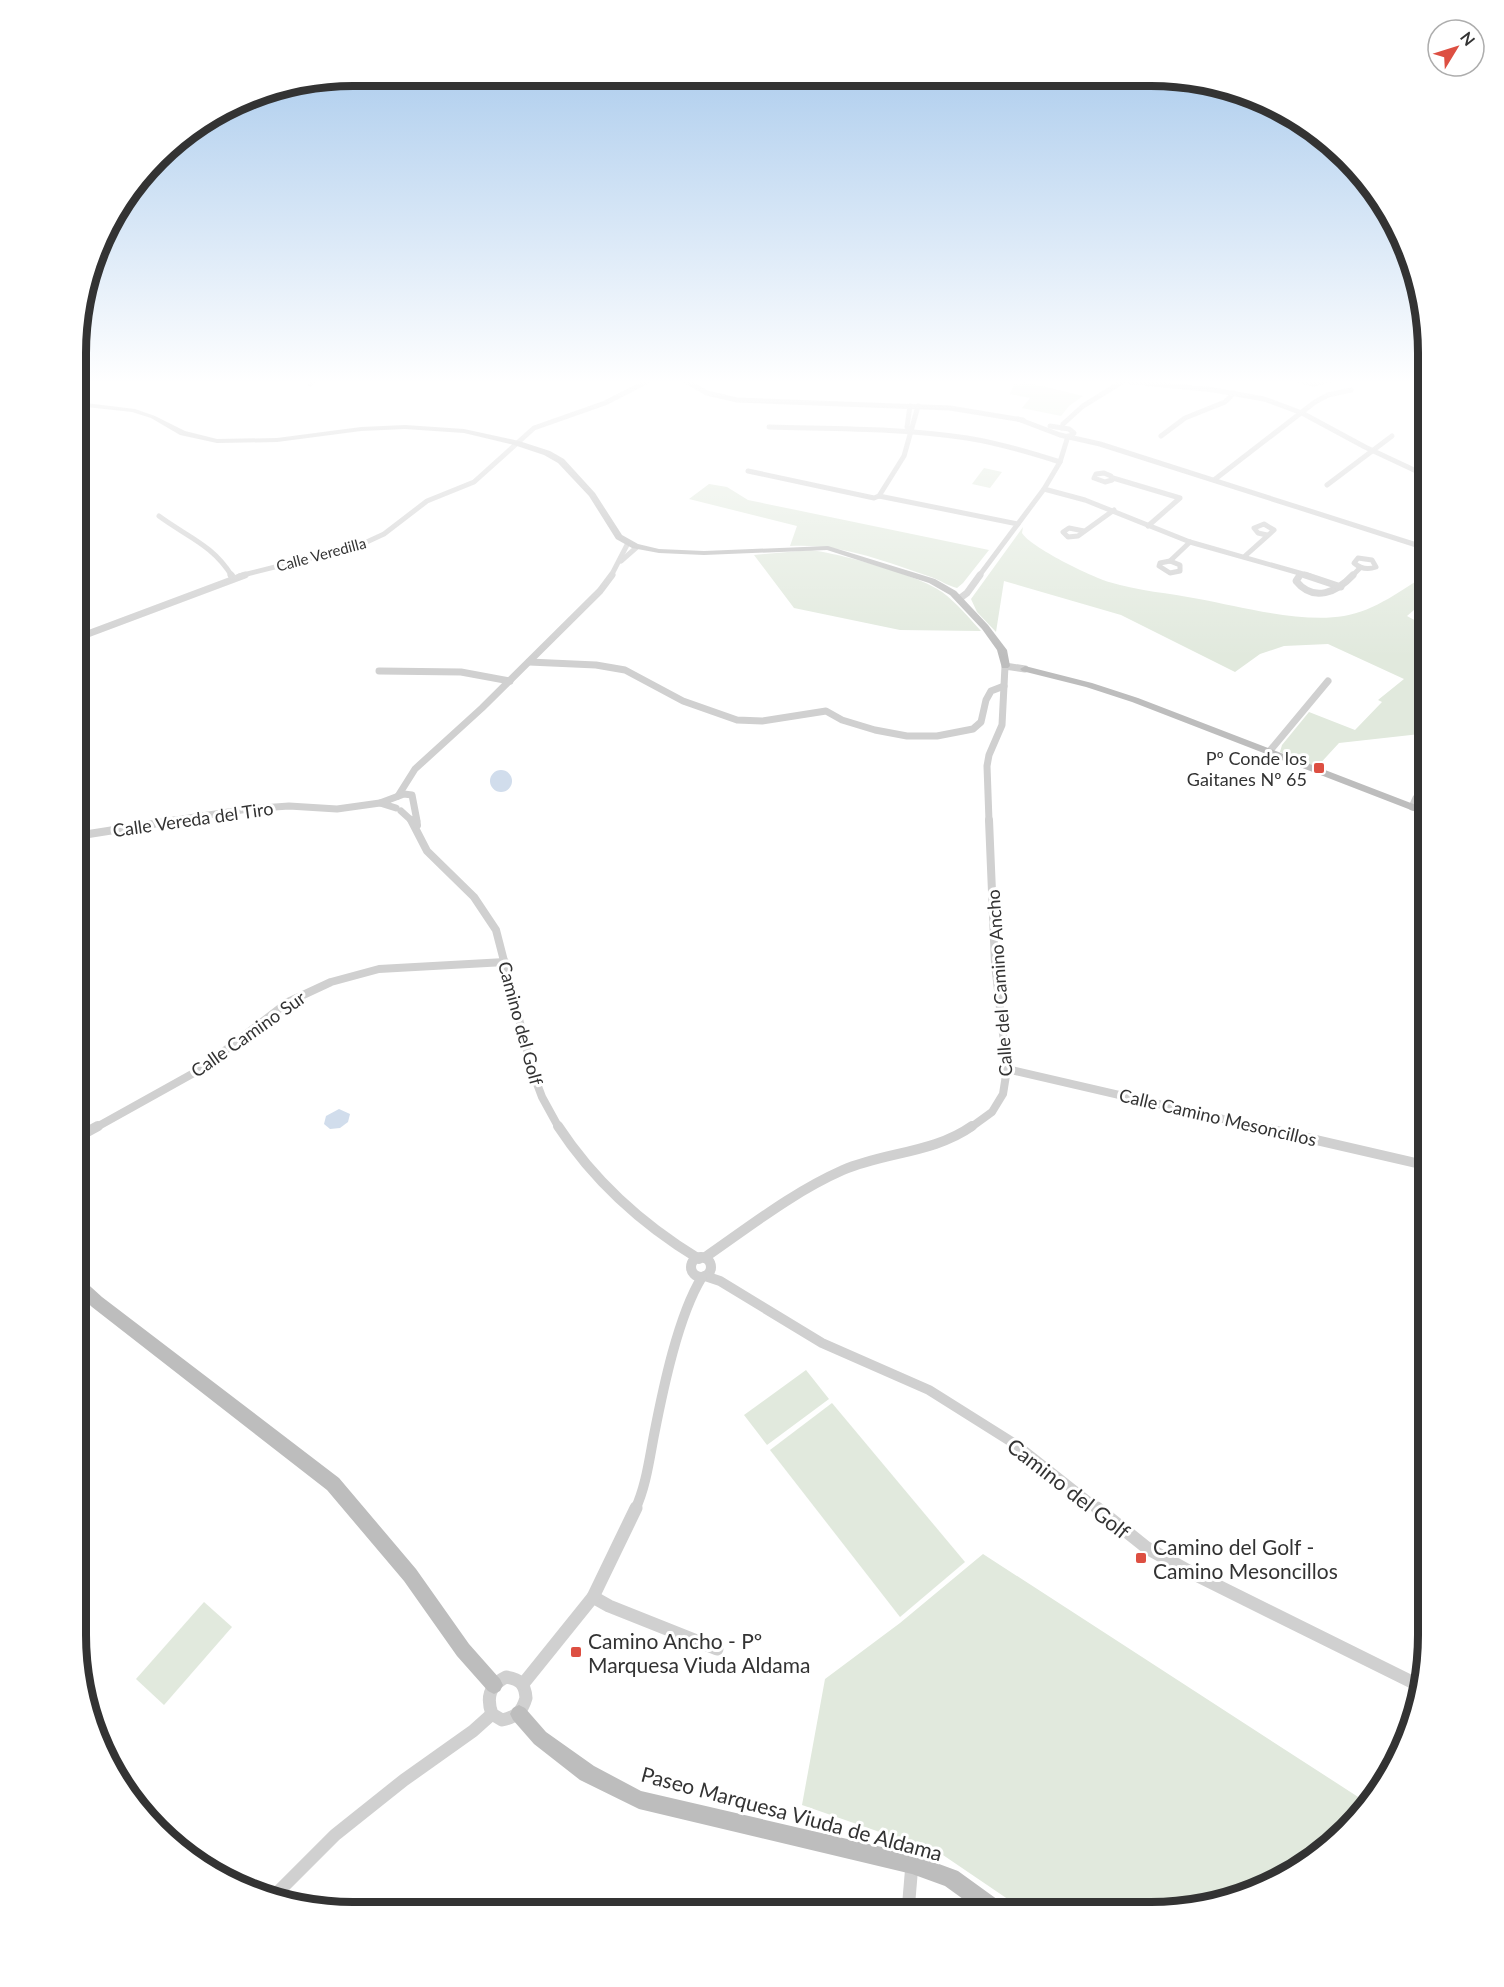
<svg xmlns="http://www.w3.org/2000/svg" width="1504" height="1987" font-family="Lato,sans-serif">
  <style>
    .green { fill: #e1e9dd }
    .water { fill: #d1ddec }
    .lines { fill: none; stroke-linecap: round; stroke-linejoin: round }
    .street-far4 { stroke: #d0d0d0; stroke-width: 5 }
    .street-far3 { stroke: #d0d0d0; stroke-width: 7 }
    .street-far2 { stroke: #d0d0d0; stroke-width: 8 }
    .street-far1 { stroke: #d0d0d0; stroke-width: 10 }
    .street { stroke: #d0d0d0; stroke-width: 13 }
    .secondary { fill: #bdbdbd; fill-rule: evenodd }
    .poi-dot { fill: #dd4f42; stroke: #fff; stroke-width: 2 }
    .labels { text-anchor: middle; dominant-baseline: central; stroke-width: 6; stroke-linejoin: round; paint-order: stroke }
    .far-street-label { font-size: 15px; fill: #333; stroke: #fff }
    .poi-label { font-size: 18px; fill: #333; stroke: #fff; text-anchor: end }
    .street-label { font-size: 18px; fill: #333; stroke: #fff }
    .near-street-label { font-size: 21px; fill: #333; stroke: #fff }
    .near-poi-label { font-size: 21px; fill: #333; stroke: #fff; text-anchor: start }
    .rim { fill: none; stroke: #333; stroke-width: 8 }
  </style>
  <rect width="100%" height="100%" fill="#fff"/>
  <!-- green -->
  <g class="green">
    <polygon points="1022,381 1083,396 1069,406 1061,416 1022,408 1030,398 1010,394 1014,384 1019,385"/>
    <polygon points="984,468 1002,472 990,488 972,484"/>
    <path d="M709,484L727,487L748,500L989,550L963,583L957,588C948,586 940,580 931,577C885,561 839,543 790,546L797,526L689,499Z"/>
    <path d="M1023,527L1022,533C1030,547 1092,577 1109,582C1138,591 1169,593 1199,599C1241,607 1301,623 1344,616C1375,611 1403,589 1429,573V597L1407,616L1429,628V733L1339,743L1316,768L1280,752L1282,745L1309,712L1355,730L1382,702L1378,700L1404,679L1328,644L1284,646L1260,654L1235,672L1121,615L1004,581L996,632L977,612L971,599Z"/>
    <path d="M811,550C841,554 919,575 942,592C957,603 969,618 981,631L900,630L794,608L754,555Z"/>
    <polygon points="806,1370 829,1399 767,1445 744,1415"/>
    <polygon points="832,1403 965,1562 900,1617 770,1450"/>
    <polygon points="983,1554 1369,1804 1334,1843 1275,1883 1152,1912 1027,1912 940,1853 802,1805 825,1679 900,1623"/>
    <polygon points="204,1602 232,1627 164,1705 136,1679"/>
  </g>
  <!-- water -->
  <g class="water">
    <circle cx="501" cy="781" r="11"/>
    <polygon points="339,1109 350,1114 348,1122 340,1128 330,1129 324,1124 326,1116"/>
  </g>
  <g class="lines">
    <!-- street-far4 -->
    <g class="street-far4">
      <polyline points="684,380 707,393 737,400 950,408 1023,420"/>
      <polyline points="1297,380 1314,384 1331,380"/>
      <polyline points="1123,381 1214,390 1264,399 1302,413 1365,447 1429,477"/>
      <polyline points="310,384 315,380"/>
      <polyline points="910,406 907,427 910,429"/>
      <polyline points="1018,419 1060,435 1100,444 1429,549"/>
      <polyline points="1050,426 1069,429 1074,433 1070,436"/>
      <path d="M769,427C835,429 901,428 967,438C998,443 1029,452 1060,462"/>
      <polyline points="1062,428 1063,424 1083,406 1125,380"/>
      <polyline points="1161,436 1185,418 1225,402 1234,393"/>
      <polyline points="748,471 874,498 879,496 1018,524"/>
      <polygon points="1104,473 1111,476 1112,480 1105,482 1094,478 1096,474"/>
      <polyline points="1113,478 1180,498 1148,526"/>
      <polyline points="1214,480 1315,402 1328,395 1351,390"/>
      <polyline points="1327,485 1392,436"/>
      <polyline points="1044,489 1085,500 1190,542 1310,576"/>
      <polyline points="879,496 904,456 918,406"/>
      <path d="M159,516C187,537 212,544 232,576"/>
      <polyline points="1420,518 1429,510"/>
      <polyline points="1084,531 1069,528 1063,532 1068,537 1078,536 1114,510"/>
      <polyline points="1245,556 1274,530 1264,524 1254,528 1258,533 1267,535"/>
      <path d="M1358,558L1372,560L1376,567C1368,570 1361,569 1354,563Z"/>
      <polyline points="621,561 637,547"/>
      <polygon points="1170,561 1180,565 1180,571 1170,573 1159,566 1160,563"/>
      <polyline points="1170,561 1190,542"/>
      <polyline points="239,576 358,546 384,534 427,501 474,482 534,428 605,403 650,380"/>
      <polyline points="611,576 628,543"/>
      <polyline points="979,576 1044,489 1060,462 1068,436"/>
      <polyline points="1299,576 1301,574"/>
      <polyline points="1352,576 1360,568"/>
    </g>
    <!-- street-far3 -->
    <g class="street-far3">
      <polyline points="231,575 233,578"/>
      <path d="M1300,575L1296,581C1314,603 1337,592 1353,575"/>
      <polyline points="1305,575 1341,587"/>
      <polyline points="959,599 967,593 980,575"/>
      <polyline points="77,638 245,575"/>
      <polyline points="529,662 596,665 625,670 683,701 737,720 762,721 826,711 842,720 875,730 907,736 937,736 973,729 981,722 986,700 991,691 1004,686"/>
      <polyline points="379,671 461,672 510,681"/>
      <polyline points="1268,753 1328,681"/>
      <polyline points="398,796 415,769 482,708 600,591 612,575"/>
      <polyline points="1412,807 1416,798 1429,790"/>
      <polyline points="396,808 380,803 404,794 412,795 417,821"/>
      <polyline points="401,811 412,821"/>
      <polyline points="169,821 248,809 289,806 337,809 380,803"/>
      <polyline points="989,821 987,766 989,755 1002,725 1005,666 1025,669"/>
    </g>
    <!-- street-far2 -->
    <g class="street-far2">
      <polyline points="411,820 427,851 474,897 496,930 533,1073 542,1097 559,1128"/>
      <polyline points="416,820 417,825"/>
      <polyline points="76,836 178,820"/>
      <polyline points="1007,1069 1262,1128"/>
      <polyline points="95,1128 201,1069 288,1002 331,982 379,969 505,962"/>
      <polyline points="970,1128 992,1112 1003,1094 1007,1069 995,964 989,820"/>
    </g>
    <!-- street-far1 -->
    <g class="street-far1">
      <path d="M558,1126C594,1181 643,1225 699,1259"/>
      <polyline points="1255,1126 1429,1166"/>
      <polyline points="76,1138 98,1126"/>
      <circle cx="701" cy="1267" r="10"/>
      <path d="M704,1258C749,1227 793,1192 843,1170C885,1152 934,1153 972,1126"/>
      <polyline points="705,1276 720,1281 822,1343 929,1390 1018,1446 1099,1510"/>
      <path d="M635,1510C646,1486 649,1461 654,1435C663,1389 678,1316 702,1277"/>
    </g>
    <!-- street -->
    <g class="street">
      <polyline points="1097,1508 1147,1548 1192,1573 1422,1687"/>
      <polyline points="593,1597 609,1606 717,1649"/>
      <path d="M506,1677C520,1679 525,1684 526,1698C522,1712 516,1717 502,1720L492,1714C486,1697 490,1685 506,1677Z"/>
      <polyline points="523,1684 593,1597 636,1508"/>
      <polyline points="276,1894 335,1835 404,1780 473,1731 492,1714"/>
      <polyline points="908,1911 912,1864"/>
    </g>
    <!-- secondary -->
    <g class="secondary">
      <polygon points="77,402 135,409 155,416 185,431 217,439 277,438 361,427 405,425 464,429 519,441 550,451 564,459 595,493 622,535 638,544 659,549 704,551 828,546 935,579 956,591 988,625 1007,650 1010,666 1008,668 1002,668 997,650 982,629 950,595 929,583 827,550 704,555 659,553 632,548 616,539 589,496 558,463 544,455 514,445 464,433 405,429 361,431 277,442 217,443 180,435 151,418 132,412 77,406"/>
      <polygon points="1025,666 1092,683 1138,698 1429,810 1429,817 1132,702 1086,687 1022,671 1020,669"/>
      <polygon points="76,1277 81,1278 102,1297 339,1478 416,1569 469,1644 500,1679 503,1685 500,1691 494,1694 488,1691 457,1656 404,1581 327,1490 92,1307 76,1292"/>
      <polygon points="519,1705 525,1708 546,1732 594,1766 641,1791 912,1854 958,1871 1005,1905 1008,1912 981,1912 945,1886 912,1874 639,1809 580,1780 534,1744 513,1720 510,1714 513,1708"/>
    </g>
  </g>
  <!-- sky -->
  <linearGradient id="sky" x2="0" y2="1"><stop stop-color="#9fc4ea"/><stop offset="0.58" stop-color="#fff"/><stop offset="1" stop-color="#fff" stop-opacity="0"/></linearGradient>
  <rect width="1504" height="658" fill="url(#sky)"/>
  <!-- markers -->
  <g class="poi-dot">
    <rect x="1313" y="762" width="12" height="12" rx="3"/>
    <rect x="1135" y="1552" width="12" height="12" rx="3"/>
    <rect x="570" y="1646" width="12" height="12" rx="3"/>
  </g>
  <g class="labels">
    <!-- far-street labels -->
    <g class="far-street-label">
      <text transform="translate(321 554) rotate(-15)">Calle Veredilla</text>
    </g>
    <!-- poi labels -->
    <g class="poi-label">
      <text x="1307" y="758">Pº Conde los<tspan x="1307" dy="21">Gaitanes Nº 65</tspan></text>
    </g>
    <!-- street labels -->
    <g class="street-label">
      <text transform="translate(193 819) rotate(-8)">Calle Vereda del Tiro</text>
      <text transform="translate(999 983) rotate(-94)">Calle del Camino Ancho</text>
      <text transform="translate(521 1023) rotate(75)">Camino del Golf</text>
      <text transform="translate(248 1034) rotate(-35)">Calle Camino Sur</text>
      <text transform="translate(1218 1117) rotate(13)">Calle Camino Mesoncillos</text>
    </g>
    <!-- near-street labels -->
    <g class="near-street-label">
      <text transform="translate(1069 1488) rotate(38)">Camino del Golf</text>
      <text transform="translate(792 1813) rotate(15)">Paseo Marquesa Viuda de Aldama</text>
    </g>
    <!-- near-poi labels -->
    <g class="near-poi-label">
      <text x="1153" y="1546">Camino del Golf -<tspan x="1153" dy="24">Camino Mesoncillos</tspan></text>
      <text x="588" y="1640">Camino Ancho - Pº<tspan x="588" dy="24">Marquesa Viuda Aldama</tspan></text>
    </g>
  </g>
  <!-- crop -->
  <path d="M0 0H1504V1987H0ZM353 86H1151A267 267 0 0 1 1418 353V1635A267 267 0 0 1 1151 1902H353A267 267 0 0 1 86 1635V353A267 267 0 0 1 353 86Z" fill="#fff" fill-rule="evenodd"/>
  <path class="rim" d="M353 86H1151A267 267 0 0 1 1418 353V1635A267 267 0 0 1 1151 1902H353A267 267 0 0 1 86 1635V353A267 267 0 0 1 353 86Z"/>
  <!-- north arrow -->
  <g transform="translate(1456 48) rotate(52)"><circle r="28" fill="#ffffff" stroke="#adadad" stroke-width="1.5"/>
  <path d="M0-4.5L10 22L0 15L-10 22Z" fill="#dd4f42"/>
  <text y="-9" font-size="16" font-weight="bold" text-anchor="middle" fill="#333333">N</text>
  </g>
</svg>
